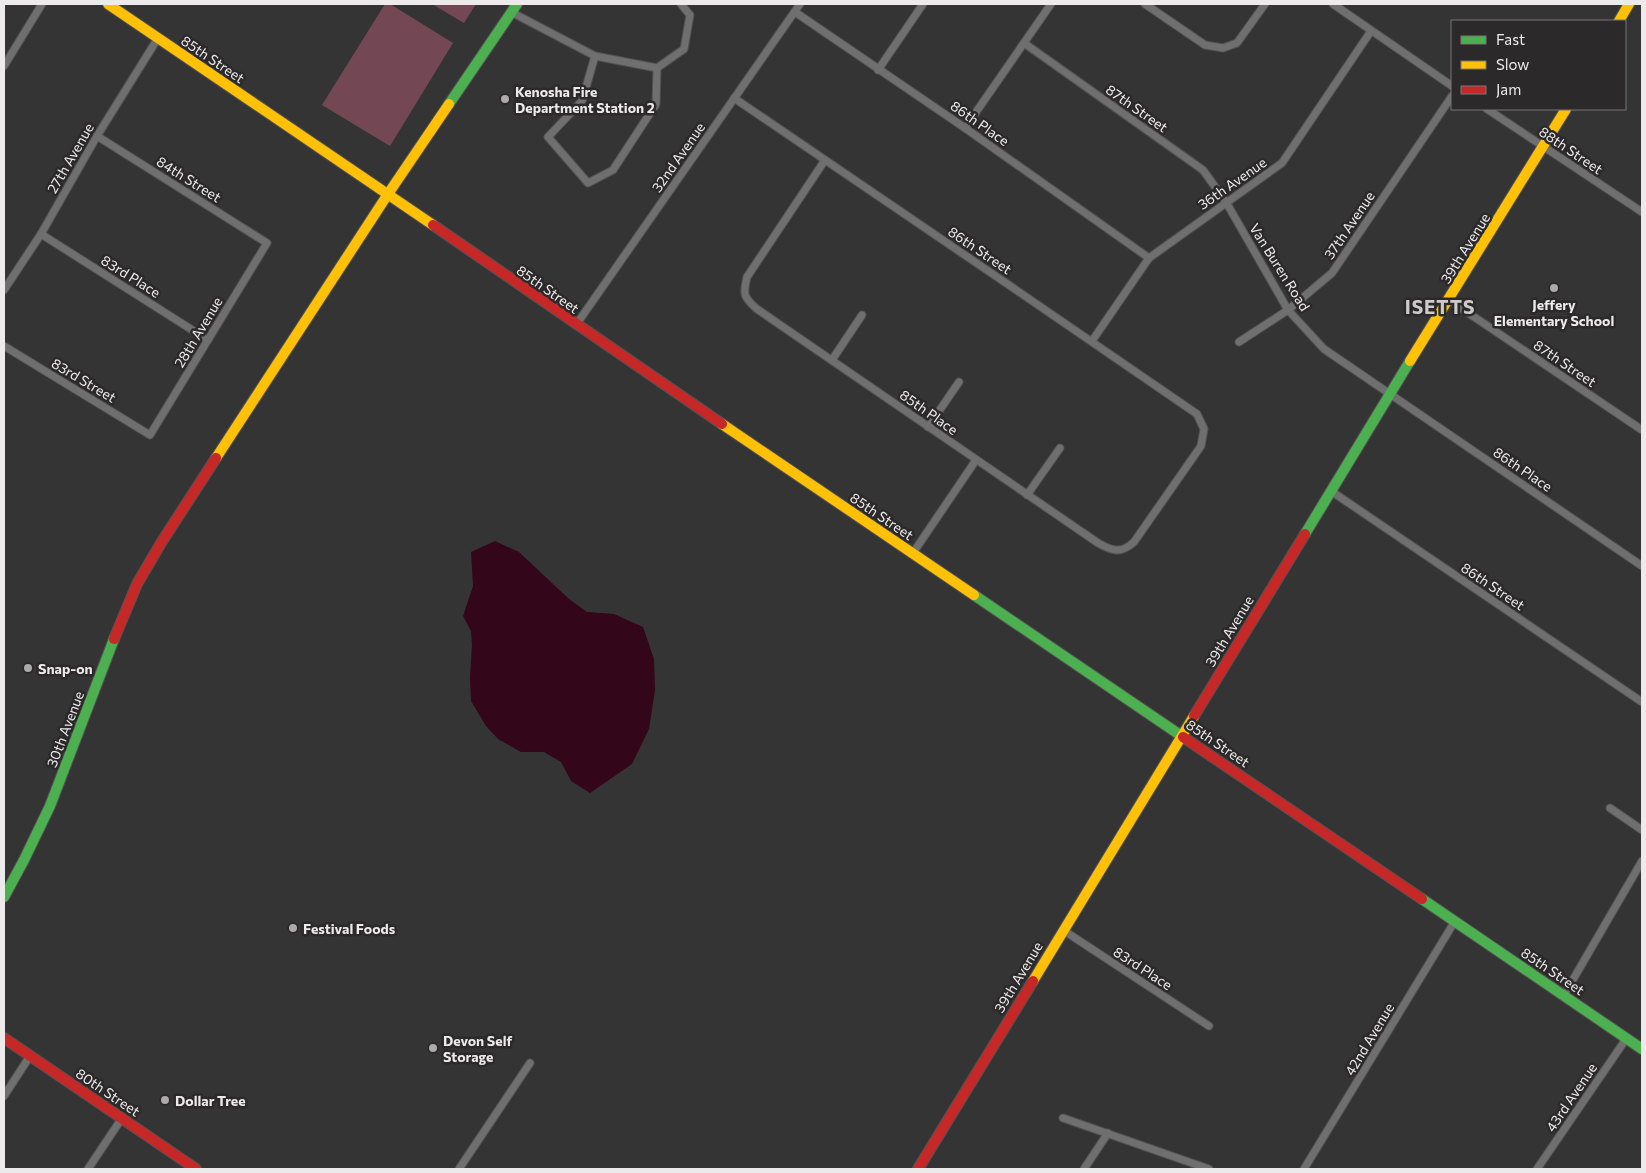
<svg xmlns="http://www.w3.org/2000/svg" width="1646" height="1173" font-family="Commissioner,sans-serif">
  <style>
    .green { fill: #734854 }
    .water { fill: #330719 }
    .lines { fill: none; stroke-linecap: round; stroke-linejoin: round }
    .street-casing { stroke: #535252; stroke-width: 9 }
    .fast-casing { stroke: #535252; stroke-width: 12 }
    .slow-casing { stroke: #535252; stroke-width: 12 }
    .jam-casing { stroke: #535252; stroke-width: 12 }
    .street { stroke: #706f70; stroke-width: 7 }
    .fast { stroke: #4caf50; stroke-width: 10 }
    .slow { stroke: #ffc107; stroke-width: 10 }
    .jam { stroke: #c62828; stroke-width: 10 }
    .poi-dot { fill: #acaaab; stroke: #2c292a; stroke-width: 2 }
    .labels { text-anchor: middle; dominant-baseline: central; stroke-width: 5; stroke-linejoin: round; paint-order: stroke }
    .street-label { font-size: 14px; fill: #eceaeb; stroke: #2c292a }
    .poi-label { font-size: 14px; font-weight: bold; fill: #eceaeb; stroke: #2c292a; text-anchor: start }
    .district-label { font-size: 19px; font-weight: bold; letter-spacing: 1px; fill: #cecacb; stroke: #2c292a }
  </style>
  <rect width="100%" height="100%" fill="#353434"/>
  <!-- green -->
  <g class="green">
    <polygon points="385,4 390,4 453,43 390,146 322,105"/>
    <polygon points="432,4 476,4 464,23"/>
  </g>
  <!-- water -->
  <polygon class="water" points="495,541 519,552 569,599 587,612 614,614 643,627 654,659 655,690 649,729 632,764 590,793 571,781 561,762 544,752 521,752 498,739 486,726 471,701 470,677 472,645 471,631 463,616 473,586 471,552"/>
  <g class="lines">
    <!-- street casing -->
    <g class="street-casing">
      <g id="street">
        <polyline points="1145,4 1205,45 1223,48 1237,43 1265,4"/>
        <polyline points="1333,4 1452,86"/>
        <polyline points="511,12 595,56 657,68"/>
        <polyline points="795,12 965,128 1149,258"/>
        <polyline points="1024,43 1203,170 1226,202 1288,310 1324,349 1642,566"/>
        <polyline points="595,56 582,101 548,137 588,183 613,170 656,104 657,68 684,49 690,15 681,4"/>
        <polyline points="4,66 42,4"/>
        <polyline points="878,70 923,4"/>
        <path d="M734,98C889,203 1043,308 1197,414L1204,429L1201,446L1134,542C1121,554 1112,551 1098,543L757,309C743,297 743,294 747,277L825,160"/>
        <polyline points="1487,109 1642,212"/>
        <polyline points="965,128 1051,4"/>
        <polyline points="41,234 208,340"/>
        <polyline points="4,290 41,234 97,136 158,38"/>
        <polyline points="1449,300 1642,430"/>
        <polyline points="576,325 800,4"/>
        <polyline points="1092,341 1149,258 1282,163 1371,31"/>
        <polyline points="1239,342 1288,310 1332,273 1452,96"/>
        <polyline points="4,346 150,435 267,243 97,136"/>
        <polyline points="832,360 862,315"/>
        <polyline points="928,427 959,382"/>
        <polyline points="1331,491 1642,702"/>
        <polyline points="1027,495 1060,448"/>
        <polyline points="913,553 976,460"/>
        <polyline points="1610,808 1642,830"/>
        <polyline points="1063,930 1209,1026"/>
        <polyline points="1564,995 1642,861"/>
        <polyline points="4,1096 30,1056"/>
        <polyline points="1063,1118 1209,1169"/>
        <polyline points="88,1169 122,1118"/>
        <polyline points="459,1169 530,1063"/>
        <polyline points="1084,1169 1108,1133"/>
        <polyline points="1304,1169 1455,921"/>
        <polyline points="1537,1169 1626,1039"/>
      </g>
    </g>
    <!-- fast casing -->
    <g class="fast-casing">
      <g id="fast">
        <polyline points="449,104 517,4"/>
        <polyline points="1305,534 1410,361"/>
        <polyline points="974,595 1183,737"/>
        <polyline points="4,897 24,860 50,806 114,639"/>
        <polyline points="1422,899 1642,1049"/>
      </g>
    </g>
    <!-- slow casing -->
    <g class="slow-casing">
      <g id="slow">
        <polyline points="108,4 433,225"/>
        <polyline points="1619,21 1629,4"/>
        <polyline points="1410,361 1566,109"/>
        <polyline points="722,424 974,595"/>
        <polyline points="216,458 388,194 449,104"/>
        <polyline points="1033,981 1194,716"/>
      </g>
    </g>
    <!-- jam casing -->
    <g class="jam-casing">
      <g id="jam">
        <polyline points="433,225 722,424"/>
        <polyline points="114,639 137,584 161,543 216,458"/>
        <polyline points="1194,716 1305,534"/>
        <polyline points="1183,737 1422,899"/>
        <polyline points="4,1038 196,1169"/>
        <polyline points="918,1169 1033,981"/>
      </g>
    </g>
    <!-- street -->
    <use href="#street" class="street"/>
    <!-- fast -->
    <use href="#fast" class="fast"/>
    <!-- slow -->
    <use href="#slow" class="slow"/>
    <!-- jam -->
    <use href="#jam" class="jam"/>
  </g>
  <!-- markers -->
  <g class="poi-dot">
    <circle cx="505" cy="99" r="5"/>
    <circle cx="1554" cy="288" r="5"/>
    <circle cx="28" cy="668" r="5"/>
    <circle cx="293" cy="928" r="5"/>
    <circle cx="433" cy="1048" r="5"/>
    <circle cx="165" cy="1100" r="5"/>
  </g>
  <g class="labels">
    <!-- street labels -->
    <g class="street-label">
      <text transform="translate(213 59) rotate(34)">85th Street</text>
      <text transform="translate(1137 108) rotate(35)">87th Street</text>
      <text transform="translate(980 123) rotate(35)">86th Place</text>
      <text transform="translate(1571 150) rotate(34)">88th Street</text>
      <text transform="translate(678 157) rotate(-55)">32nd Avenue</text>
      <text transform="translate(70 158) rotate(-60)">27th Avenue</text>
      <text transform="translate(189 179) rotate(32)">84th Street</text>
      <text transform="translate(1232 183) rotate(-35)">36th Avenue</text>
      <text transform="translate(1349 225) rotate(-56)">37th Avenue</text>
      <text transform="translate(1465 248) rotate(-58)">39th Avenue</text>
      <text transform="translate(980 250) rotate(34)">86th Street</text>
      <text transform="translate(1280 267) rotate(58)">Van Buren Road</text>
      <text transform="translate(131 276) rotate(32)">83rd Place</text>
      <text transform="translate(548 289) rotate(35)">85th Street</text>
      <text transform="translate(198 332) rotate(-59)">28th Avenue</text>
      <text transform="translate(1565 363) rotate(34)">87th Street</text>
      <text transform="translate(84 380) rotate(31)">83rd Street</text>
      <text transform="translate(929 412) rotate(35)">85th Place</text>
      <text transform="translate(1523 469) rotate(34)">86th Place</text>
      <text transform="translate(882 516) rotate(34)">85th Street</text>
      <text transform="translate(1493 586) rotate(34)">86th Street</text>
      <text transform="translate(1229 631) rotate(-59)">39th Avenue</text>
      <text transform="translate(65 729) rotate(-69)">30th Avenue</text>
      <text transform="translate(1218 743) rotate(34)">85th Street</text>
      <text transform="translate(1143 968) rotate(33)">83rd Place</text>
      <text transform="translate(1553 971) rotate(34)">85th Street</text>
      <text transform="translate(1018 977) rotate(-59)">39th Avenue</text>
      <text transform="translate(1369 1039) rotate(-59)">42nd Avenue</text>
      <text transform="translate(108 1092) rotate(34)">80th Street</text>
      <text transform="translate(1571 1097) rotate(-56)">43rd Avenue</text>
    </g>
    <!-- poi labels -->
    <g class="poi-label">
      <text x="515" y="91">Kenosha Fire<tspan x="515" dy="16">Department Station 2</tspan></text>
      <text x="1554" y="304" text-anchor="middle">Jeffery<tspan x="1554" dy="16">Elementary School</tspan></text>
      <text x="38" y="668">Snap-on</text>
      <text x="303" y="928">Festival Foods</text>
      <text x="443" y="1040">Devon Self<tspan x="443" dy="16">Storage</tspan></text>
      <text x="175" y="1100">Dollar Tree</text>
    </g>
    <!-- district labels -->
    <g class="district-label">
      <text x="1440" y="306">ISETTS</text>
    </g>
  </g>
  <!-- border -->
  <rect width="1646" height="1173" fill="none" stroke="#eceaeb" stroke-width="10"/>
  <!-- legend -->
  <rect x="1451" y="20" width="175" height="90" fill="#2c292a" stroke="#797677"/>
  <rect x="1461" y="36" width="25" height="8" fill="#4caf50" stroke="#797677"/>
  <text x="1496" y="45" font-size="15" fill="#eceaeb">Fast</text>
  <rect x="1461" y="61" width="25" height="8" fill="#ffc107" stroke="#797677"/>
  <text x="1496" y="70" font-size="15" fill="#eceaeb">Slow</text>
  <rect x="1461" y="86" width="25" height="8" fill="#c62828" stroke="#797677"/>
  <text x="1496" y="95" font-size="15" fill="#eceaeb">Jam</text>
</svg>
